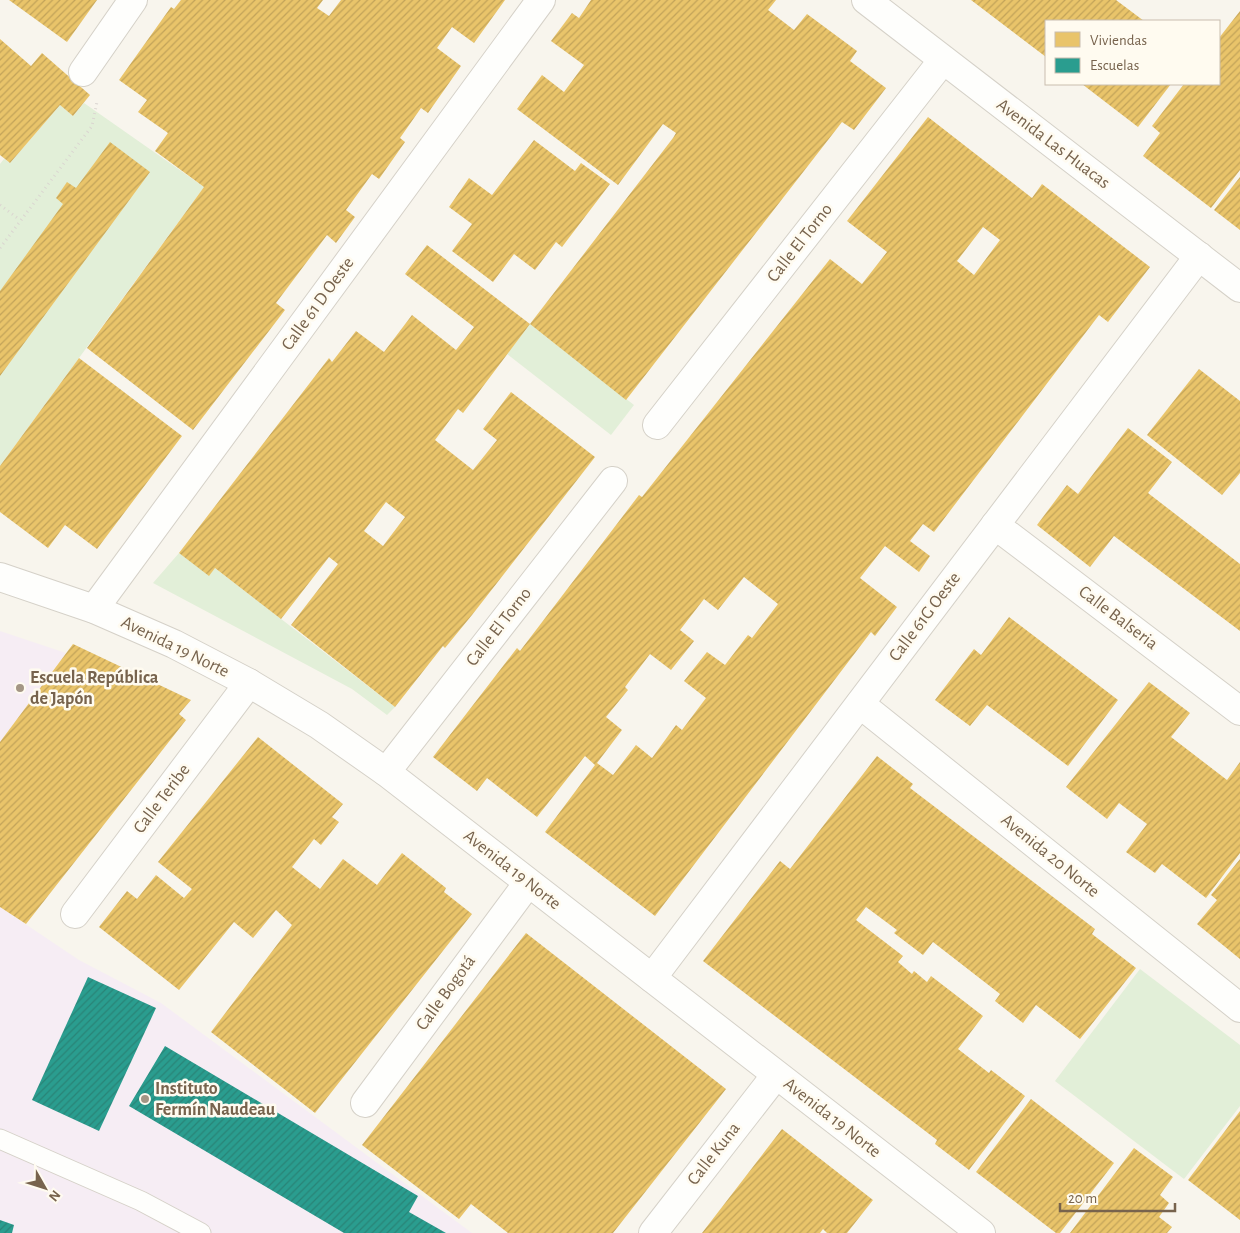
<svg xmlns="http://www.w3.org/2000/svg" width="1240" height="1233" font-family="'Alegreya Sans',sans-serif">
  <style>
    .education { fill: #f6edf4 }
    .green { fill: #e2efd8 }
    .homes { fill: url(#homes-hatch); fill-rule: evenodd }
    .schools { fill: url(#schools-hatch) }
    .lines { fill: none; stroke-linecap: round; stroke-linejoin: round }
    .service-casing { stroke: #d5d1c8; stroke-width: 21 }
    .minor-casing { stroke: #d5d1c8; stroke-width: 30 }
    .path { stroke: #dad5d0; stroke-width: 3; stroke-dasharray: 1 4; stroke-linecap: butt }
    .service { stroke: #fefefc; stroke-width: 19 }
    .minor { stroke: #fefefc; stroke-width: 28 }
    .poi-dot { fill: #a49685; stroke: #fffbf0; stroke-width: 2 }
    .labels { text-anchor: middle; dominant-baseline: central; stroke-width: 5; stroke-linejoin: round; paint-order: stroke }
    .street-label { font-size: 18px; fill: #77634d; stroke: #fffbf0 }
    .poi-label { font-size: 18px; font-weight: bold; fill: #77634d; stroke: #fffbf0; text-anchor: start }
  </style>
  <defs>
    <pattern id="homes-hatch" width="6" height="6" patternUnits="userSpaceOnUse" patternTransform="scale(1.25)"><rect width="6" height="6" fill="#e9c46a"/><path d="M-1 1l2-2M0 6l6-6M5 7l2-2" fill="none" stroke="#c2a359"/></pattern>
    <pattern id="schools-hatch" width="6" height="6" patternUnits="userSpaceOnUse" patternTransform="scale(1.25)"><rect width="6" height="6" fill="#2a9d8f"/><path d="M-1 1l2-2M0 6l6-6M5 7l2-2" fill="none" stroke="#298477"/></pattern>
  </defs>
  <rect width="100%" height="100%" fill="#f8f5ed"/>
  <!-- education -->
  <g class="education">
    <polygon points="0,631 66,653 0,742"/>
    <polygon points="0,907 79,960 161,1003 472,1233 0,1233"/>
  </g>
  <!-- green -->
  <g class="green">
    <polygon points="84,103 204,187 0,466 0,164 4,159 10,163 60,105 73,116"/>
    <polygon points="530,324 634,405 611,435 507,354"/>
    <polygon points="179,553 209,575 215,568 395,707 387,715 352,689 153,583"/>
    <polygon points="1140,969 1240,1045 1240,1106 1184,1179 1055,1081"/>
  </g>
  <!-- homes -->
  <g class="homes">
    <polygon points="9,0 97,0 67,42"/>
    <polygon points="181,0 323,0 317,8 329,16 341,0 505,0 474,43 452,27 437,48 461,66 428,113 421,108 400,138 405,142 379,179 372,174 346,210 355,217 336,243 327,235 276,303 285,310 193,430 87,348 204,187 155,151 168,133 138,112 147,100 119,80 171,7 174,9"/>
    <path d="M591,0H776L768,10L794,30L807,14L857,51L850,61L886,88L854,130L842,122L626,400L530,324L463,413L458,409L435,440L473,470L497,440L483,429L511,392L595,457L472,615L445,648L443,646L395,707L291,625L338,564L329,557L281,619L215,568L209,576L179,553L329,358L332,362L356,331L384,352L412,315L456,350L474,327L405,274L427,245L530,324L673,138L676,133L663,124L618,185L517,109L542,75L564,92L584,65L551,41L572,13L579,18ZM386,502L405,517L383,546L364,531Z"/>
    <polygon points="971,0 1116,0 1144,21 1046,21 1046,57"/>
    <polygon points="1240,11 1240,170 1211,208 1143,156 1160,133 1152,126 1184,84 1219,84 1219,38"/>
    <polygon points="0,39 31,66 42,53 90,95 73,116 60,105 10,163 0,155"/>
    <polygon points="1082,84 1171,84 1138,127"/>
    <path d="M928,117L1032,198L1042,184L1150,267L1108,322L1099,315L934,532L923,524L910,541L930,556L919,572L885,546L860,578L897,607L875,636L871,632L655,916L545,832L595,765L585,756L537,817L487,778L477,791L433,757L517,648L520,651L639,495L642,497L830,259L862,284L887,252L847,221ZM983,227L1000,240L974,275L957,261ZM744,577L778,604L752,638L748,635L725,665L707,652L684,681L706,698L682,730L676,725L652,758L636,745L613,775L597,763L622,730L606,717L628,690L625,687L650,654L671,670L694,641L680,630L704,599L718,610Z"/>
    <polygon points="534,140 575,171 581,163 610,184 562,247 556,242 535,270 514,254 493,282 452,251 472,224 449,207 469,178 492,195"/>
    <polygon points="110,142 150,172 0,376 0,291 63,204 56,198 67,182 76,188"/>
    <polygon points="1240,177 1240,230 1214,210"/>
    <polygon points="79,358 182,436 97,549 65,525 48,548 0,512 0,466"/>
    <polygon points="1199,369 1240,401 1240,473 1222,495 1147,435"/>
    <polygon points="1128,428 1172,462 1148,493 1240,564 1240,631 1114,536 1090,567 1037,525 1067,485 1078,494"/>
    <polygon points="1009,617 1118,700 1068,766 987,705 970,726 935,700 974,649 981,655"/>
    <polygon points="73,644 191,700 179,714 186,720 26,924 0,907 0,742"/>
    <polygon points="1149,682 1190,713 1171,737 1227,780 1240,762 1240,853 1206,898 1162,864 1155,873 1126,852 1147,824 1119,803 1107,819 1066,787"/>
    <polygon points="258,737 343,804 332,817 339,822 321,845 314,839 292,867 320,889 343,859 377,885 402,853 446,888 444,892 472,914 315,1113 211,1032 292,925 276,910 253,938 234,922 179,990 99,927 127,891 137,899 156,875 184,898 192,889 158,862"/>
    <polygon points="877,756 913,784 910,788 1095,929 1092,934 1136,968 1080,1039 1036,1005 1023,1023 995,1001 1000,994 933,942 923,955 894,933 897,930 866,907 856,920 903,956 898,962 912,974 914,971 927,982 931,976 983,1016 958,1049 989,1073 991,1070 1025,1096 969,1170 935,1144 937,1140 703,961 780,861 790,869"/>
    <polygon points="1240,859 1240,959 1197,924 1217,900 1211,895"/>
    <polygon points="526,933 726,1089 613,1233 508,1233 471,1204 459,1219 362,1145"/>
    <polygon points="1031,1099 1114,1163 1060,1233 1056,1233 976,1172"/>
    <polygon points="1240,1111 1240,1220 1188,1180"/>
    <polygon points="782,1129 873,1200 847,1233 827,1233 823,1229 820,1233 702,1233"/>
    <polygon points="1134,1148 1173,1177 1160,1195 1169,1203 1159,1217 1172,1227 1167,1233 1070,1233"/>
  </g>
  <!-- schools -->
  <g class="schools">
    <polygon points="88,977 156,1008 99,1131 32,1100"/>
    <polygon points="165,1046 418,1196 409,1212 446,1233 344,1233 129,1106"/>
    <polygon points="0,1220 14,1225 12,1233 0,1233"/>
  </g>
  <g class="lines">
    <!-- service casing -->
    <g class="service-casing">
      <polyline id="service" points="0,1139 141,1201 201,1233"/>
    </g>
    <!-- minor casing -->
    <g class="minor-casing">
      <g id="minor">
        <polyline points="866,0 1240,288"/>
        <polyline points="83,72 133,0"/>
        <polyline points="657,425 943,60"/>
        <polyline points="995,525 1240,711"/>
        <polyline points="0,577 94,609 174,644 249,683 319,725 386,772 981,1233"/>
        <polyline points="94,609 541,0"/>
        <polyline points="860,704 1240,1008"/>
        <polyline points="386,772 613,481"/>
        <polyline points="75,914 249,683"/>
        <polyline points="652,978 1199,256"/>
        <polyline points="365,1103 528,883"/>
        <polyline points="653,1233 776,1075"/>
      </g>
    </g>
    <!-- path -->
    <g class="path">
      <polyline points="0,205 20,220"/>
      <polyline points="0,248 92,126 97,102"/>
    </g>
    <!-- service -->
    <use href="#service" class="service"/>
    <!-- minor -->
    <use href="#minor" class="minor"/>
  </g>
  <!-- markers -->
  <g class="poi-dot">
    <circle cx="20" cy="688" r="5"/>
    <circle cx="145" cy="1099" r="5"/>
  </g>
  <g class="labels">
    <!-- street labels -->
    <g class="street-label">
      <text transform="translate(1053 144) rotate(37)">Avenida Las Huacas</text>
      <text transform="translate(800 243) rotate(-52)">Calle El Torno</text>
      <text transform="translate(318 304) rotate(-54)">Calle 61 D Oeste</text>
      <text transform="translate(925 617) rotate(-53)">Calle 61G Oeste</text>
      <text transform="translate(1118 618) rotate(37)">Calle Balseria</text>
      <text transform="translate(499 627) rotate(-52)">Calle El Torno</text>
      <text transform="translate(175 647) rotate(26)">Avenida 19 Norte</text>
      <text transform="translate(162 799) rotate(-53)">Calle Teribe</text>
      <text transform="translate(1050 856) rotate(39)">Avenida 20 Norte</text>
      <text transform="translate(512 870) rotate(38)">Avenida 19 Norte</text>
      <text transform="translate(446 993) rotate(-54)">Calle Bogotá</text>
      <text transform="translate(832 1118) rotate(38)">Avenida 19 Norte</text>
      <text transform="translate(714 1154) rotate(-52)">Calle Kuna</text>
    </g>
    <!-- poi labels -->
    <g class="poi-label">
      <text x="30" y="678">Escuela República<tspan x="30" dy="21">de Japón</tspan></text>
      <text x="155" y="1089">Instituto<tspan x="155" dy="21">Fermín Naudeau</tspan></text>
    </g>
  </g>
  <!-- legend -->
  <rect x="1045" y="20" width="175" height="65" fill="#fffbf0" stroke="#c9beaf"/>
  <rect x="1055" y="32" width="25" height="15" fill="#e9c46a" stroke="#c9beaf"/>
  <text x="1090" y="45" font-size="15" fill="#77634d">Viviendas</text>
  <rect x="1055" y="58" width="25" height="15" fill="#2a9d8f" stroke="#c9beaf"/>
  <text x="1090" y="70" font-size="15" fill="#77634d">Escuelas</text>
  <!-- north arrow -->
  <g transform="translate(45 1188) rotate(129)" stroke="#fffbf0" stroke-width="4" paint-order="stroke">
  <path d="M0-4L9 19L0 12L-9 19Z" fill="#77634d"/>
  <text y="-8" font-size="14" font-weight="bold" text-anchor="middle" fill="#77634d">N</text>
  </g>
  <!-- scale -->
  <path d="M1060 1203v8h115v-8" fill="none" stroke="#77634d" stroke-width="2.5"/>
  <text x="1068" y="1203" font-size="15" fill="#77634d" stroke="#fffbf0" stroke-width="4" paint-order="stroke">20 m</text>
</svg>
